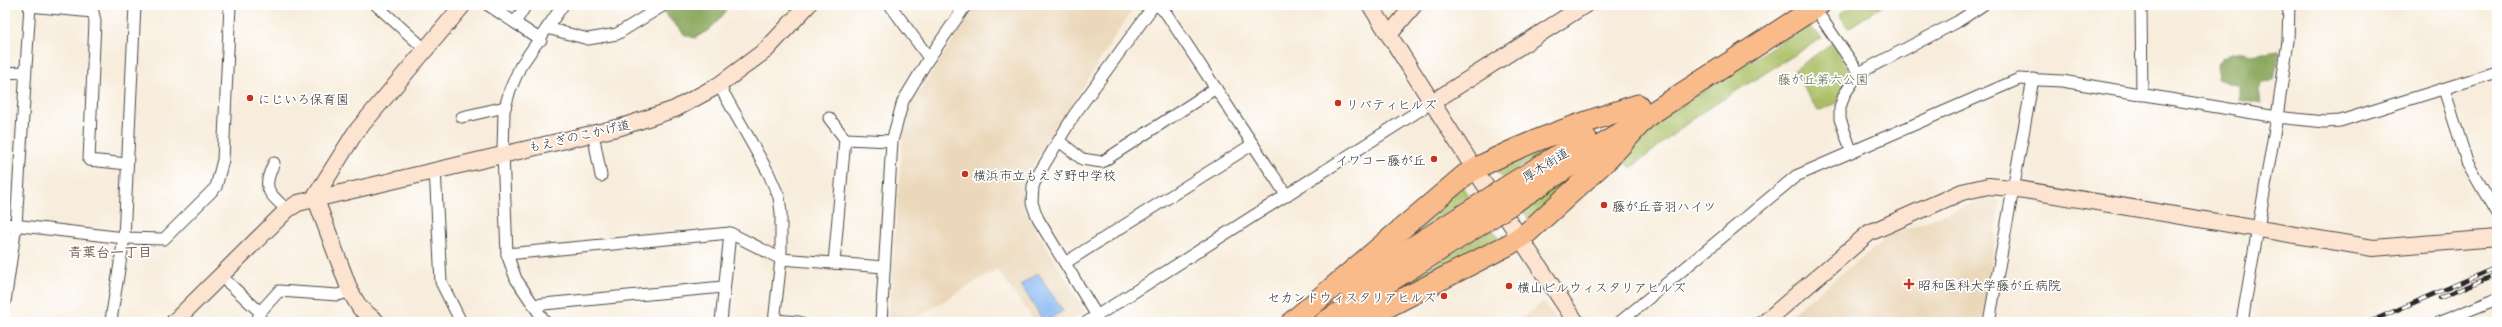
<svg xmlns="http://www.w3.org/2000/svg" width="2502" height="327" font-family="Mali,'Klee One',sans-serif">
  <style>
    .built { fill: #ebd8ba }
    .green { fill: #aabe63; stroke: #6a7447 }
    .forest { fill: #87a559; stroke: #596842 }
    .water { fill: #84b5f0; stroke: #58708e }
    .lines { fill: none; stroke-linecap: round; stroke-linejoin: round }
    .street-casing { stroke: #4a4846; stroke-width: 13 }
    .secondary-casing { stroke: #4a4846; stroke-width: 18 }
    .highway-casing { stroke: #4a4846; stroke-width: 23 }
    .street { stroke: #fff; stroke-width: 11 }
    .secondary { stroke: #fde4d1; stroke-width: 16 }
    .highway { stroke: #fabb8b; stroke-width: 21 }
    .rail-casing { stroke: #2b2b2b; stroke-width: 4.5 }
    .rail { stroke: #fff; stroke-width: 3; stroke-dasharray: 9; stroke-linecap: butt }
    .highway-bridge-casing { stroke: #4a4846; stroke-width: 23; stroke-linecap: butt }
    .highway-bridge { stroke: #fabb8b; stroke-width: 21 }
    .poi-dot { fill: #c8321e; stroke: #fff; stroke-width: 1.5 }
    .labels { text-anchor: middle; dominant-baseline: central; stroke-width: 3.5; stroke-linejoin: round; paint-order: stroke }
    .park-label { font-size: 13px; fill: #575e3f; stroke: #fff }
    .poi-label { font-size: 13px; fill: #2b2b2b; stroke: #fff; text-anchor: start }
    .street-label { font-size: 13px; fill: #2b2b2b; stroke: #fff }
    .neighbourhood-label { font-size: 14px; font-weight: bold; fill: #715a49; stroke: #fff }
  </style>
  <rect width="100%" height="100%" fill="#fff"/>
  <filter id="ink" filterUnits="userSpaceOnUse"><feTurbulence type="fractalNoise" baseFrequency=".025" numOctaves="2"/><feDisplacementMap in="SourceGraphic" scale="8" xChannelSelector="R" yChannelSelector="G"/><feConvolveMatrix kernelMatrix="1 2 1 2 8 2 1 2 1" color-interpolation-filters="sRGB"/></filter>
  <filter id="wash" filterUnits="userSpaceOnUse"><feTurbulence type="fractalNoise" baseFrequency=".012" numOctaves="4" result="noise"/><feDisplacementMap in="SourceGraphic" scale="16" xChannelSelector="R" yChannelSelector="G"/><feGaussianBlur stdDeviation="0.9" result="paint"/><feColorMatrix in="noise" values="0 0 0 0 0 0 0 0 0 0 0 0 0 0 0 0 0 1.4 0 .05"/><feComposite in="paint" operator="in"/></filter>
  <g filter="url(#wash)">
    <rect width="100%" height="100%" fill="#f8eddc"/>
    <!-- built -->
    <g class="built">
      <polygon points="976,5 1135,5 1035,163 1025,185 1025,207 1034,226 1086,312 1070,322 1035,322 997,269 909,322 888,322 903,129 911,105"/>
      <polygon points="1995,198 2000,202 1983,322 1784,322 1785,319 1890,235 1984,199"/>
      <polygon points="1544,302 1557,322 1516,322"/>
    </g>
    <!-- green -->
    <g class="green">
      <polygon points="1854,5 1884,5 1848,28 1839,14"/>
      <polygon points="1808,24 1822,38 1699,114 1631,168 1621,158 1668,113"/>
      <polygon points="1832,43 1850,73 1839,102 1818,111 1793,71"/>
      <polygon points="1577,132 1503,178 1493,167"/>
      <polygon points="1598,159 1529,221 1522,208"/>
      <polygon points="1461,185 1470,198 1369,263"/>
      <polygon points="1492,228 1502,244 1346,321"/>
    </g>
    <!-- forest -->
    <g class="forest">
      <polygon points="675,5 725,5 725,13 710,29 695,38 685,35 663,12"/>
      <path d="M2246,51L2251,55L2278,51L2279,53L2274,81L2263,82L2259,89L2261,104L2239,100V86L2216,79C2217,75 2216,70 2217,67C2221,54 2236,52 2246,51Z"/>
    </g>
    <!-- water -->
    <polygon class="water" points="1038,273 1063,311 1044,322 1021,285"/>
  </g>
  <g filter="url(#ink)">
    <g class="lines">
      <!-- street casing -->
      <g class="street-casing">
        <g id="street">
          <polyline points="376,5 426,50"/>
          <polyline points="488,5 541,40"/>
          <polyline points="890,5 929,58"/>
          <polyline points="1157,5 1166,13 1287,196"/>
          <polyline points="2141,5 2142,95"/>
          <polyline points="29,6 93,12 95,21 89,160 127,164"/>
          <polyline points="1822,19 1859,73"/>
          <polyline points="516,21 526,5"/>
          <polyline points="547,28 588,39 617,34 664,5"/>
          <polyline points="5,73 25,72"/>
          <polyline points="719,85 768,172 779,197 781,213 781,259 774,322"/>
          <polyline points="2444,89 2467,162 2497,214"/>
          <polyline points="462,117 505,107"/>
          <polyline points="829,118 845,139"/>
          <polyline points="593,133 601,176"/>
          <polyline points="1059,141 1082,159 1102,162 1216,88"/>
          <polyline points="1851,150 1840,119 1840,108 1844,95 1859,73 1957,22 1983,5"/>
          <path d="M274,163C262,189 267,191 287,210"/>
          <polyline points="435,169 441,282 461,322"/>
          <polyline points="5,224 124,238 164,239 216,187 223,160 230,5"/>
          <polyline points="507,254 730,233 781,259 884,267"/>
          <polyline points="834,263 845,139 892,141"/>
          <polyline points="1065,263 1253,144"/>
          <polyline points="222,277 260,312"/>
          <polyline points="5,302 16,225 30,5"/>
          <polyline points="533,305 723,287"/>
          <polyline points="1097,316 1038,219 1032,203 1033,186 1038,175 1074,115 1154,5"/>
          <polyline points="774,320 799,322"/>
          <polyline points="113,322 111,320 124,238 135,5"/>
          <polyline points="257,322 260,312 279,291 338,295 350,291"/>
          <polyline points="545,322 516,279 507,254 503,153 504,111 510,90 520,67 563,5"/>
          <polyline points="721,322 730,233"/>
          <polyline points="881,322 892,141 903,101 929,58 966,5"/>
          <polyline points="1087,322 1431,103"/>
          <polyline points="1620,322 1796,176 2019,79 2062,81 2277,117 2325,122 2340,121 2497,72"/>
          <polyline points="1989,322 2033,79"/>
          <polyline points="2242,322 2277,117 2288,41 2289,5"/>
          <polyline points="2440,322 2497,299"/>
        </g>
      </g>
      <!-- secondary casing -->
      <g class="secondary-casing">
        <g id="secondary">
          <polyline points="1370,5 1477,173 1576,322"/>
          <polyline points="1389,35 1414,5"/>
          <polyline points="1431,103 1585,5"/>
          <polyline points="315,197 355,133 463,5"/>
          <polyline points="315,197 350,291 360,308 377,322"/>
          <polyline points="174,322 287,210 298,203 621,127 675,109 719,85 766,50 808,5"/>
          <polyline points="1765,322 1869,233 1962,192 1988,186 2012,188 2373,248 2497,238"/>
        </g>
      </g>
      <!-- highway casing -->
      <g class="highway-casing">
        <g id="highway">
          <polyline points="1505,188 1586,138"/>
          <polyline points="1514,202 1819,5"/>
          <polyline points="1348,288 1478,206"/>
          <path d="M1292,322L1465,175C1515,145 1582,123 1638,105"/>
          <polyline points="1325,322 1487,220"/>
          <polyline points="1358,322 1510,244 1528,232 1609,158 1650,113"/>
        </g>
      </g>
      <!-- street -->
      <use href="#street" class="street"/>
      <!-- secondary -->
      <use href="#secondary" class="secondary"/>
      <!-- highway -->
      <use href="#highway" class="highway"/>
      <!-- rail casing -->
      <g class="rail-casing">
        <g id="rail">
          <polyline points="2440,298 2497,274"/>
          <polyline points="2369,322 2497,267"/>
        </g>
      </g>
      <!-- rail -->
      <use href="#rail" class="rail"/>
      <!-- highway-bridge casing -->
      <g class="highway-bridge-casing">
        <g id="highway-bridge">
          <polyline points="1478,206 1505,188"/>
          <polyline points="1487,220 1514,202"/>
        </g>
      </g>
      <!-- highway-bridge -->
      <use href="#highway-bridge" class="highway-bridge"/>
    </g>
  </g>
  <!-- markers -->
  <g class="poi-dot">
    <circle cx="250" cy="98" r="4"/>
    <circle cx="1338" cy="103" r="4"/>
    <circle cx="1434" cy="159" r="4"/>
    <circle cx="965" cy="174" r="4"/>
    <circle cx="1604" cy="205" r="4"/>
    <path d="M1907 278h4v4h4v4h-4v4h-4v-4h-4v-4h4z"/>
    <circle cx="1509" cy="286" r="4"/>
    <circle cx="1444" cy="296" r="4"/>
  </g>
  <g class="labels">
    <!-- park labels -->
    <g class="park-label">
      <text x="1823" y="78">藤が丘第六公園</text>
    </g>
    <!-- poi labels -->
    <g class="poi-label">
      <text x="258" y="98">にじいろ保育園</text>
      <text x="1346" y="103">リバティヒルズ</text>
      <text x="1426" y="159" text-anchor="end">イワコー藤が丘</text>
      <text x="973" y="174">横浜市立もえぎ野中学校</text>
      <text x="1612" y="205">藤が丘音羽ハイツ</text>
      <text x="1918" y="284">昭和医科大学藤が丘病院</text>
      <text x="1517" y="286">横山ビルウィスタリアヒルズ</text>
      <text x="1436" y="296" text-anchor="end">セカンドウィスタリアヒルズ</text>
    </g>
    <!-- street labels -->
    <g class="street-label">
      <text transform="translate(579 135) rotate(-13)">もえぎのこかげ道</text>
      <text transform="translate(1545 164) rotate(-32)">厚木街道</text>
    </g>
    <!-- neighbourhood labels -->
    <g class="neighbourhood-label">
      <text x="110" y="251">青葉台一丁目</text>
    </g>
  </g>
  <!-- margin -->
  <rect width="2502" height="327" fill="none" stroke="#fff" stroke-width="20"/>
</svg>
